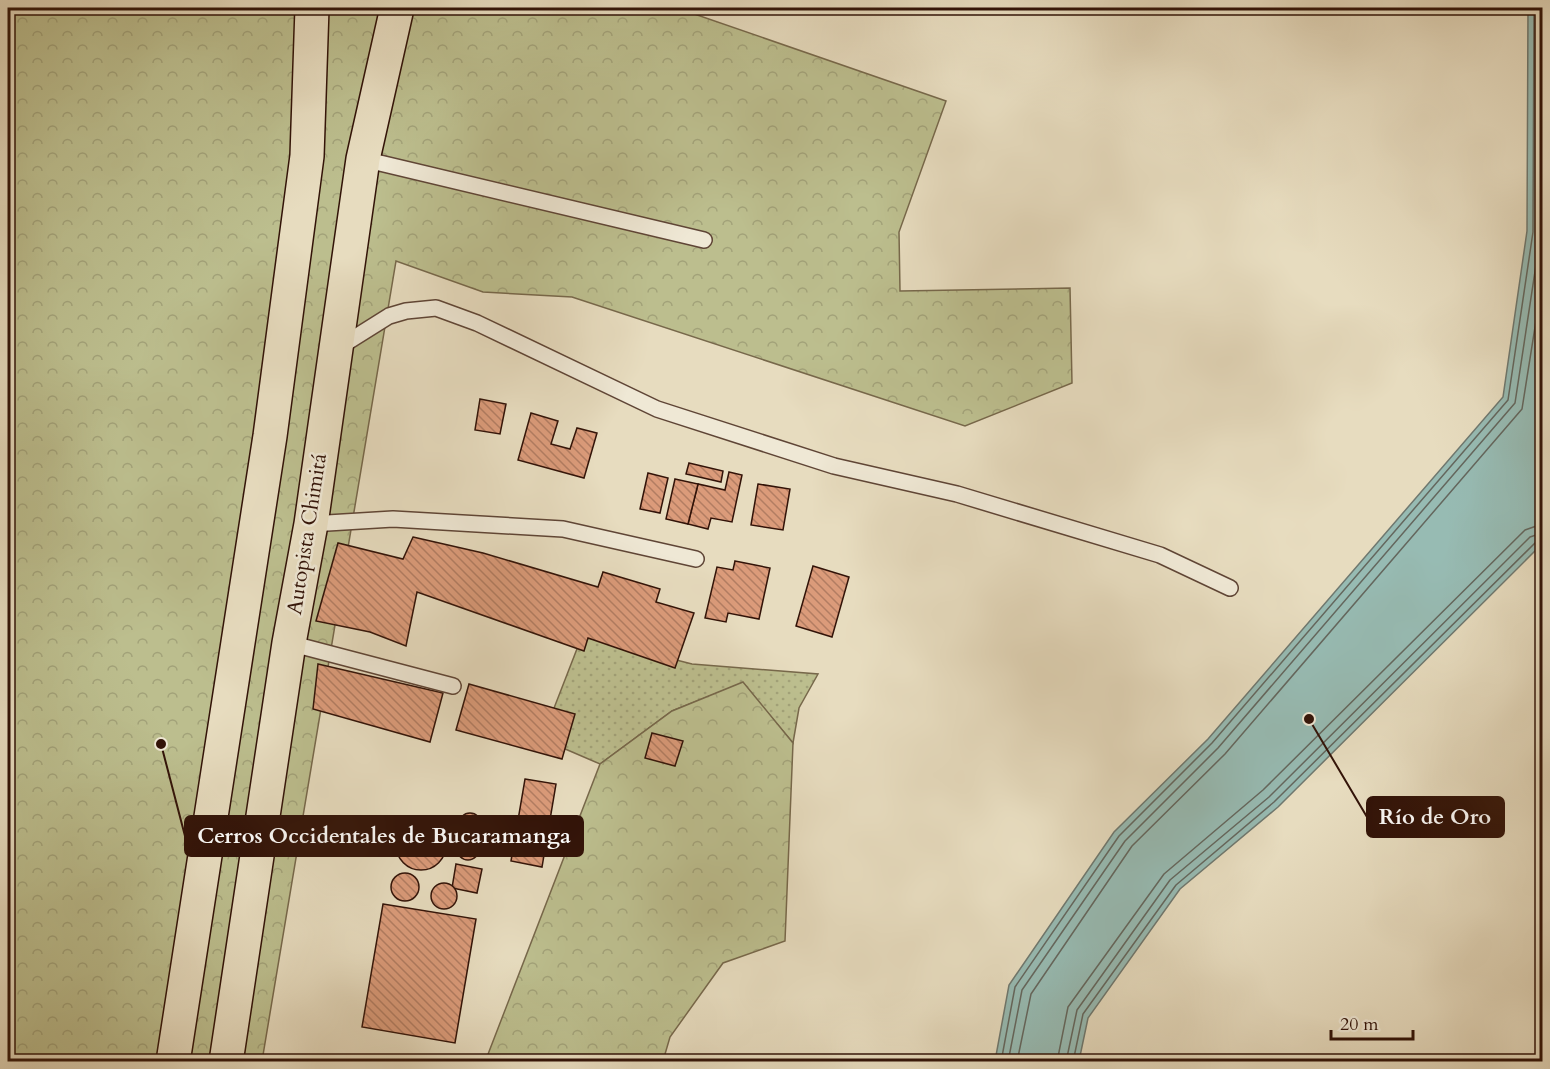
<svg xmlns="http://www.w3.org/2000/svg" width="1550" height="1069" font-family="Cardo,serif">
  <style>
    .grass { fill: url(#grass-dots); stroke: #77684b; stroke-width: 1.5 }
    .forest { fill: url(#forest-crowns); stroke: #77684b; stroke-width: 1.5 }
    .water { fill: #97bbb3; stroke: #6f786f; stroke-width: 1.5 }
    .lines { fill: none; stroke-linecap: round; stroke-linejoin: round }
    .shore { stroke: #64675e; stroke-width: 1.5 }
    .building { fill: url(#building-back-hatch); stroke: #321308; stroke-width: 1.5 }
    .lane-casing { stroke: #5f4536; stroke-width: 18 }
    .highway-casing { stroke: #321308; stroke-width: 36 }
    .lane { stroke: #efe8d5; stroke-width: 15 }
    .highway { stroke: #e7dcbf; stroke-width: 33 }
    .labels { text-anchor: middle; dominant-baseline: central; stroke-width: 5; stroke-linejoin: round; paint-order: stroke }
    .street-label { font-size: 21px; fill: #321308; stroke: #efe8d5 }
    .leader { fill: none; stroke: #321308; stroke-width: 2 }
    .callout-dot { fill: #321308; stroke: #efe8d5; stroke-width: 2 }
    .callout { fill: #321308; stroke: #321308; stroke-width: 2 }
    .callout-label { font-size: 22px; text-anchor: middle; font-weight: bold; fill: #fff }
  </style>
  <defs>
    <pattern id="grass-dots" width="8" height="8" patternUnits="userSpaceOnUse" patternTransform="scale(1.5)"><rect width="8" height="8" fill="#bcbe8e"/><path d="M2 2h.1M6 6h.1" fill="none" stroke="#a2a279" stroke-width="1.8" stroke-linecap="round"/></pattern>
    <pattern id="forest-crowns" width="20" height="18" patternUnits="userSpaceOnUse" patternTransform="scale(1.5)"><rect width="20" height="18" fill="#bcbe8e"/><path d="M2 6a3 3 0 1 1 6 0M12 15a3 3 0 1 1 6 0" fill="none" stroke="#a2a279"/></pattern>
    <pattern id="building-back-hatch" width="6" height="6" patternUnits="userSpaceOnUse" patternTransform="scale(1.5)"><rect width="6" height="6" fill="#db9b7a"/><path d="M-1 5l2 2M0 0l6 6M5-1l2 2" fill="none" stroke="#b27d62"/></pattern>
  </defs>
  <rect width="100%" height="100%" fill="#e7dcbf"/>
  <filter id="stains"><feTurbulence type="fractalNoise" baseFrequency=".00333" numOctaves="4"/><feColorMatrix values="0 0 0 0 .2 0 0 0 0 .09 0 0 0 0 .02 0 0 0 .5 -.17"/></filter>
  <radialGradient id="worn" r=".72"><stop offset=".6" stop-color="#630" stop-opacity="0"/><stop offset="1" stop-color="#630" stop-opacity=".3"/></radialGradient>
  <!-- grass -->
  <polygon class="grass" points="582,636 692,664 818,674 799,708 793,743 743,683 672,711 600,764 542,739"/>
  <!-- forest -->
  <g class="forest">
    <polygon points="8,8 677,8 946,101 899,232 900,291 1070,288 1072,383 965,426 572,297 483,292 396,261 262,1061 8,1061"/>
    <polygon points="743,682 793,743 785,941 723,963 670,1037 663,1061 485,1062 600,764 672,711"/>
  </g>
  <!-- water -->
  <polygon class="water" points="1528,8 1542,8 1542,544 1278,807 1180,889 1088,1018 1079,1061 995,1061 1009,985 1114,832 1208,739 1503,397 1527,231"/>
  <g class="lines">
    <!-- shore -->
    <g class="shore">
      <polyline points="1001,1062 1015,987 1119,836 1212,743 1508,400 1533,232 1534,8"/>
      <polyline points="1008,1062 1022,990 1125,841 1218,748 1515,403 1541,232 1542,8"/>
      <polyline points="1017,1062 1031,994 1132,846 1225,754 1522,409 1542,283"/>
      <polyline points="1057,1062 1068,1007 1164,874 1263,790 1525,530 1542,524"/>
      <polyline points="1066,1062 1077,1010 1170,880 1269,797 1530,537 1542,533"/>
      <polyline points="1073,1062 1083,1014 1176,885 1274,802 1536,542 1542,540"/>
    </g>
  </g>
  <!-- building -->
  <g class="building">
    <polygon points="480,399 506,404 500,434 475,430"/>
    <polygon points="531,413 558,421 551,444 570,449 577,428 597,433 584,478 518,460"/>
    <polygon points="689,463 723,471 721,482 686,474"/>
    <polygon points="729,472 742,475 732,522 711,518 708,529 688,524 698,484 725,490"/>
    <polygon points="648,473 668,478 660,513 640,509"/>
    <polygon points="675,479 698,484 688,524 666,519"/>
    <polygon points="758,484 790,489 783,530 751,525"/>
    <polygon points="413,537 483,553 598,587 603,572 660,589 656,602 694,613 675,668 588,638 584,651 417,592 406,646 370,632 316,621 338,543 403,559"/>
    <polygon points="735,561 770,568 759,619 728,613 726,622 705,618 717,567 733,570"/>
    <polygon points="813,566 849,577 832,637 796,626"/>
    <polygon points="318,664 443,693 430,742 313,709"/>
    <polygon points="469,684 575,714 562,759 456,730"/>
    <polygon points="652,733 683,741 675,766 645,758"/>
    <polygon points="525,779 556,784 542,867 511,861"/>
    <circle cx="470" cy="824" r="11"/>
    <circle cx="421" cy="845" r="25"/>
    <circle cx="468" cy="849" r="11"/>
    <polygon points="456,864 482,869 477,893 452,888"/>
    <circle cx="405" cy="887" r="14"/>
    <circle cx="444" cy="896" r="13"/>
    <polygon points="383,904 476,919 455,1043 362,1027"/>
    <polygon points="326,1056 354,1060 354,1062 325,1062"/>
  </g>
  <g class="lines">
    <!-- lane casing -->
    <g class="lane-casing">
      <g id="lane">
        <polyline points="363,159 704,240"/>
        <polyline points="338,348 389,316 406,311 436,308 477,323 657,409 834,466 957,494 1160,555 1230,588"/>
        <polyline points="311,524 393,519 563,529 696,559"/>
        <polyline points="289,643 453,686"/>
      </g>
    </g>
    <!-- highway casing -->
    <g class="highway-casing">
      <g id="highway">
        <polyline points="173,1062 270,436 307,156 312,8"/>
        <polyline points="226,1062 289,643 311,524 363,159 397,8"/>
      </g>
    </g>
    <!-- lane -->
    <use href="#lane" class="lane"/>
    <!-- highway -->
    <use href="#highway" class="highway"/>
  </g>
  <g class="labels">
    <!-- street labels -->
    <g class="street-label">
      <text transform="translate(307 534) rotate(-81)">Autopista Chimitá</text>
    </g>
  </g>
  <!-- callouts -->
  <path class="leader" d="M1309 719L1367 817M161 744L185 836"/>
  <g class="callout-dot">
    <circle cx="1309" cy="719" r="6"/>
    <circle cx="161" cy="744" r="6"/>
  </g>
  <g class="callout">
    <rect x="1367" y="797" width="137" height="40" rx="6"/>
    <rect x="185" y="816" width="398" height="40" rx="6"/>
  </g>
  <g class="callout-label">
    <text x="1435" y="824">Río de Oro</text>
    <text x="384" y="843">Cerros Occidentales de Bucaramanga</text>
  </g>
  <!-- margin -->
  <rect width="1550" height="1069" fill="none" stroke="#e7dcbf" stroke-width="30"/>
  <rect x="9" y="9" width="1532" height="1051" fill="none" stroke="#321308" stroke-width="3"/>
  <rect x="15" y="15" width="1520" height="1039" fill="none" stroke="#321308" stroke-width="1.5"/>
  <!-- scale -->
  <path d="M1331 1030v9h82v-9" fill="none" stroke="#321308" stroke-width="3"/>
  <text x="1340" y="1030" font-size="18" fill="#321308" stroke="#efe8d5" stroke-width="4.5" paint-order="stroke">20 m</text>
  <rect width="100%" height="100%" filter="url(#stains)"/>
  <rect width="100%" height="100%" fill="url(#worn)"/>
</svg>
